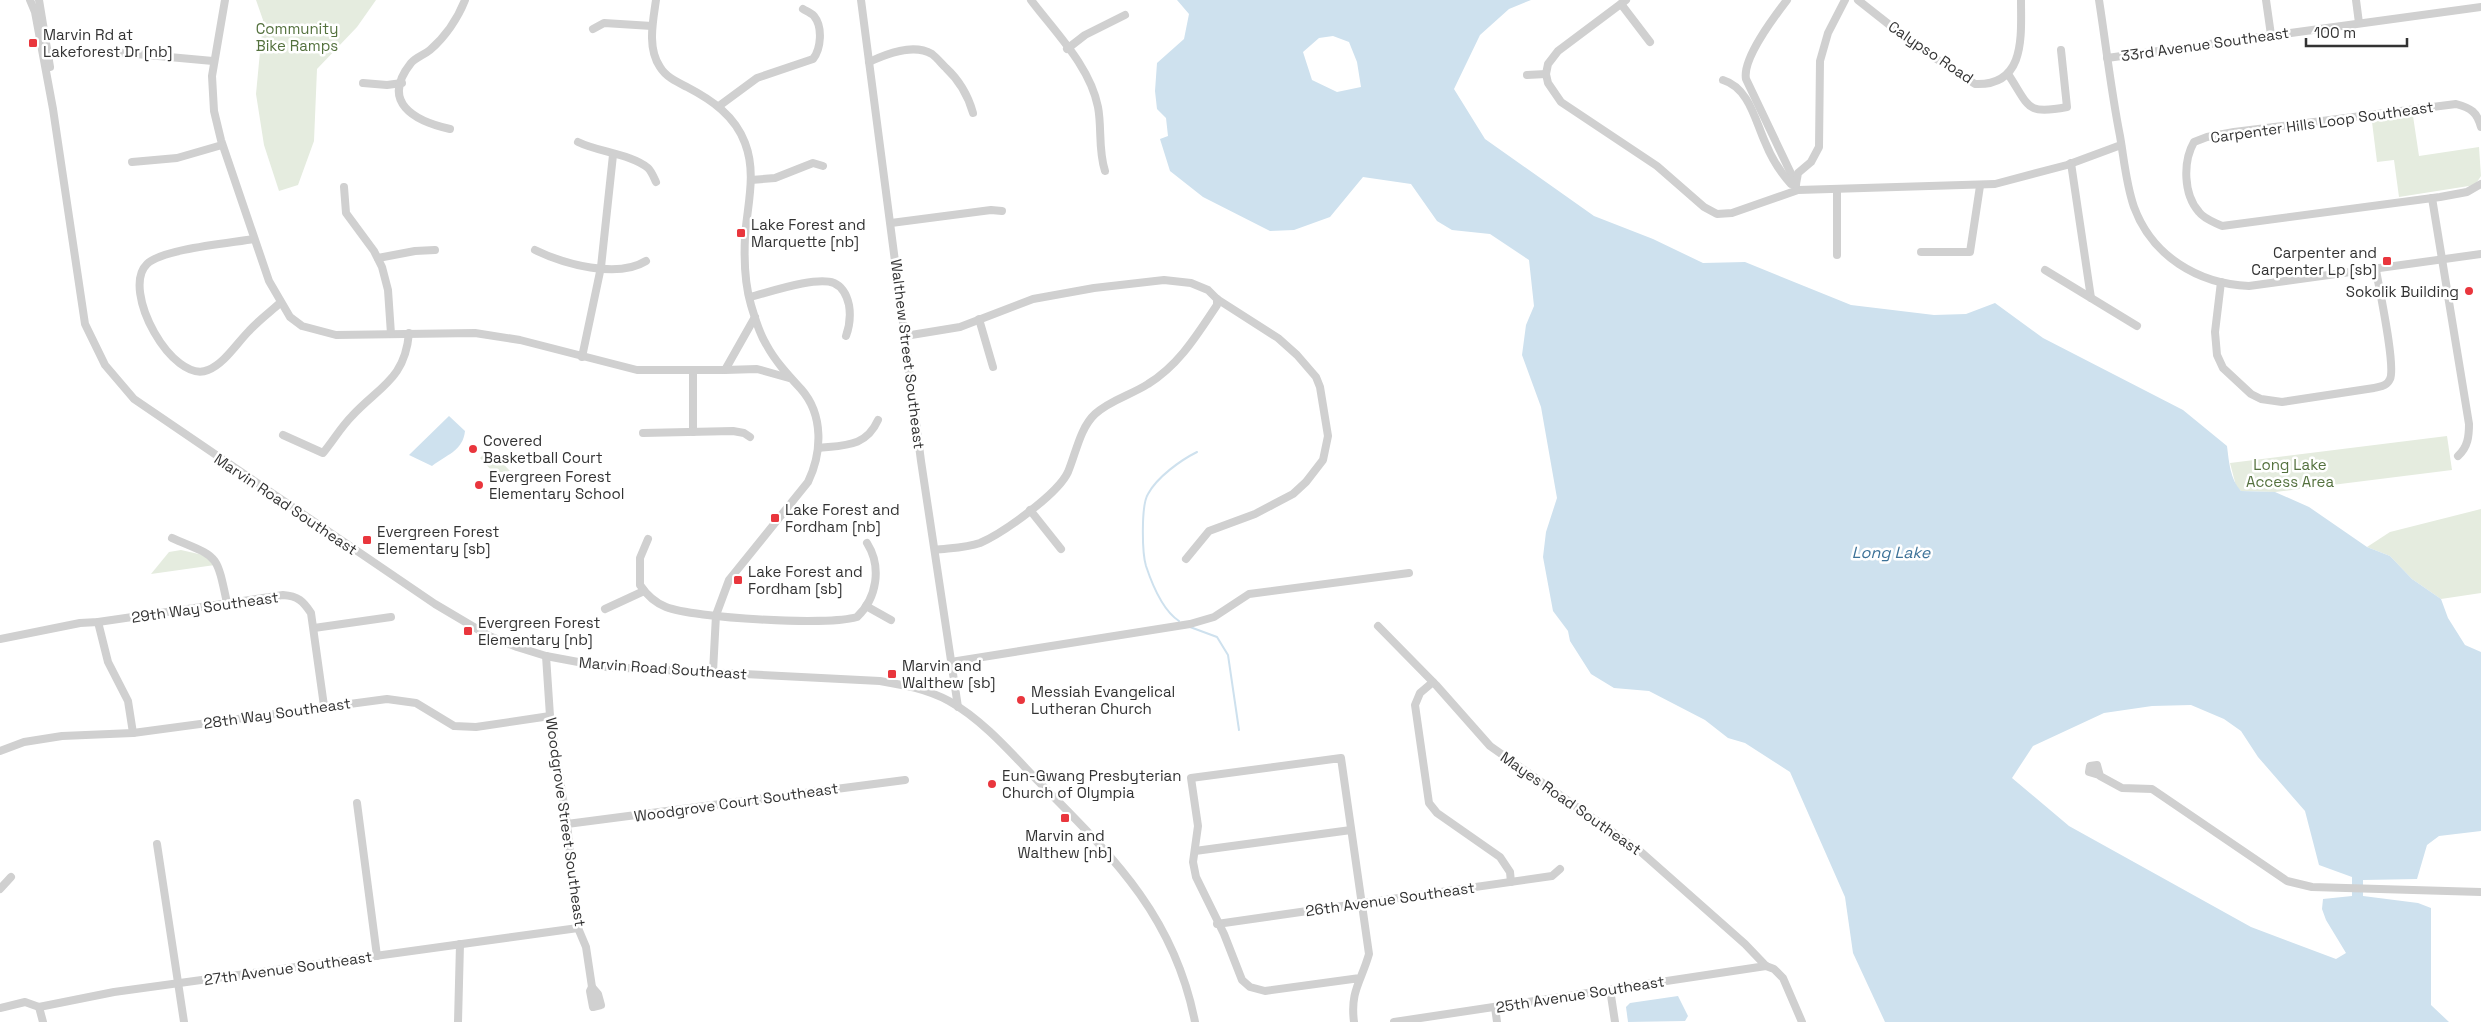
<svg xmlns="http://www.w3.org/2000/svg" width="2481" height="1022" font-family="'Space Grotesk',sans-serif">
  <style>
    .green { fill: #e5ecdf }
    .water { fill: #cee1ee; fill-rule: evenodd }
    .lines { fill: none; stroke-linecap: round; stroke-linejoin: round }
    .stream { stroke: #cee1ee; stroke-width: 2 }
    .minor { stroke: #d0d0d0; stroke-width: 8 }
    .poi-dot { fill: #e9363d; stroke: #fff; stroke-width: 2 }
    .labels { text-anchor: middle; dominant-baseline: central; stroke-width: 5; stroke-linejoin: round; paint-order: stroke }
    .park-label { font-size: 15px; fill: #54713e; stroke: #fff }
    .poi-label { font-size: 15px; fill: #333; stroke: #fff; text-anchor: start }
    .street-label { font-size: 15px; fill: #333; stroke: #fff }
    .water-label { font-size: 16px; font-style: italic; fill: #3d7298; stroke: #fff }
  </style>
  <rect width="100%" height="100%" fill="#fff"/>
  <!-- green -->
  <g class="green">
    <polygon points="256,0 376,0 357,27 317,69 314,141 298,185 279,191 264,145 256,94 263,20"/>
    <polygon points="2413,116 2419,156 2479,147 2481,176 2475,185 2399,197 2394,160 2377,162 2372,122"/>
    <polygon points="2447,436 2452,470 2275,492 2241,491 2236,486 2230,463"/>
    <polygon points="489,449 510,471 494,473 480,458"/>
    <polygon points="2481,509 2481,593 2441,599 2412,579 2390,556 2367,547 2390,532"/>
    <polygon points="181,550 203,555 215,565 151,574 169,552"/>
  </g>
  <!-- water -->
  <g class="water">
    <path d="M1177,0H1531L1509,9L1480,35L1454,89L1485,139L1594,216L1653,239L1703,263L1745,262L1851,305L1934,315L1966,314L1995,303L2043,338L2183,410L2227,446C2229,462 2230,479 2241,491L2275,492L2309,507L2367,547L2390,556L2412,579L2441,599L2448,618L2465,645L2481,652V831L2439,836L2427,845L2417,879L2363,880V896L2418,903L2431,908V1005L2449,1022H1885L1853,953L1845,897L1790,772L1745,743L1728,738L1705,720L1649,691L1614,688L1591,674L1570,641L1568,631L1553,611L1543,557L1546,532L1557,498L1541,407L1522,355L1526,325L1534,306L1529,260L1490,234L1452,230L1437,221L1411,184L1363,177L1330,217L1294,230L1270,231L1203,197L1170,171L1160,139L1168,136L1166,118L1157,109L1155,91L1157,63L1184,39L1189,14ZM1333,36L1349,42L1357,62L1361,87L1337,92L1312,80L1303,52L1319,38ZM2191,705L2224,719L2241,731L2258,757L2305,811L2319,865L2352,877V896L2323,899L2322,909L2326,920L2346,953L2336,959L2251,927L2069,826L2012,778L2033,746L2104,713L2152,706Z"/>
    <path d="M449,416L465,431C463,451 446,455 432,466L409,455Z"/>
    <polygon points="1678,996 1688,1016 1685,1021 1628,1022 1626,1007 1630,1003"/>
  </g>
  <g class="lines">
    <!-- stream -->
    <g class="stream">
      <path d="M1179,621C1162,610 1152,584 1146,566C1142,553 1141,505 1148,494C1157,477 1181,460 1197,452"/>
      <polyline points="1190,627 1217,637 1228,655 1239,730"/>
    </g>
    <!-- minor -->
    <g class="minor">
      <path d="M30,0L35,12L53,109L85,324L105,365L134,399L435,604L489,636L517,647L546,656L605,667L880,681C904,685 927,689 949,701C983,720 1012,754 1039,782C1112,856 1174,915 1195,1022"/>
      <polyline points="39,0 50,67"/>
      <polyline points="225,0 212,76 214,111 221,140 269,281 290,317 302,326 336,335 475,333 520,340 637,370 725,370 755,317"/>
      <path d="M656,0C653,21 647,48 660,67C666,77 677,82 687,87C712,100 735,116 745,143C757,174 747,206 745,237C744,258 745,285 751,305C755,318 759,333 766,344C775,361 788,375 801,389C824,415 822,453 808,482L729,580L716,615L713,672"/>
      <polyline points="861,0 921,461 958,707"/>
      <path d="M1031,0C1055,32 1090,66 1098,107C1102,128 1098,150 1105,171"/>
      <polyline points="1626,0 1558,51 1548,64 1546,74 1548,83 1561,102 1657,166 1704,207 1717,214 1732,213 1798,190 1995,184 2067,165 2121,145"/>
      <path d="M1787,0C1774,17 1742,59 1746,79L1796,184"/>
      <path d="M1858,0L1915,45L1975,84C2026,86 2021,36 2021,0"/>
      <path d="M2099,0C2106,45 2111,91 2120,136C2124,159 2126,184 2134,207C2152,256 2198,284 2249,286L2481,254"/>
      <polyline points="2266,0 2271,35"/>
      <polyline points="2356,0 2359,23"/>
      <polyline points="1621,4 1650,42"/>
      <polyline points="593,29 604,23 652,26"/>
      <polyline points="1067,49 1085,35 1125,15"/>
      <polyline points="114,52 213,61"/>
      <polyline points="2107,58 2481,7"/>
      <path d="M869,62C886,54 913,43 932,54C937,58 941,63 946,68C960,81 968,95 973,113"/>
      <path d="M2008,74C2030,107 2025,115 2067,107L2061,50"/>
      <polyline points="1527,75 1546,74"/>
      <path d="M1723,80C1749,88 1755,120 1765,142C1771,157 1780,172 1791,184H1796"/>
      <polyline points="363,83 387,85 402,83"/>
      <path d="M719,106L757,78L813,59C821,49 823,27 814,16C811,13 806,11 803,9"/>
      <path d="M2481,127C2477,112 2471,108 2456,104L2234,132L2207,137L2194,142C2183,161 2183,194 2199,212C2204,219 2214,222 2222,226L2440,197L2467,192L2481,184"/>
      <path d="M450,129C414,121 380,102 411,63C416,57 424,55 430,50C445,37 458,18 465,0"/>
      <path d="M578,142C598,152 631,154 648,168C652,172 654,178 656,182"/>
      <polyline points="132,162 177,158 222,145"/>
      <polyline points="2071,163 2091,298"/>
      <polyline points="751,180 775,178 813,163 823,166"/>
      <polyline points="1796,184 1798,173 1811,162 1819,147 1820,61 1828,33 1845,0"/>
      <polyline points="344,187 346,213 374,251 382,267 388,290 391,334"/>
      <path d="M2432,198L2469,424C2469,436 2468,447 2458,456"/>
      <polyline points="891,223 991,210 1002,211"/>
      <path d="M254,239C231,243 162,249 147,264C120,290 173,385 208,370C224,364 237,343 249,331C259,320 270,312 280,303"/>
      <path d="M535,250C564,264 617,279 646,261"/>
      <polyline points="1921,252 1970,252 1980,186"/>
      <polyline points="1837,255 1837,189"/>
      <polyline points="378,258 415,251 435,250"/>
      <polyline points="2045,270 2137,326"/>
      <path d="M2221,282L2215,332L2217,355L2223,368L2251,394L2261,399L2282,402L2374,388C2381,386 2387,386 2390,379C2396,366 2379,288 2376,270"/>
      <path d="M750,297C770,292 816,276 834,283C843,287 847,296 849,305C851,317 850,325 846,336"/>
      <polyline points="979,319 993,367"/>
      <polyline points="905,336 960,327 1033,299 1094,288 1164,280 1191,283 1208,290 1217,299 1278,338 1297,355 1316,377 1320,387 1328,436 1323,460 1306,482 1293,494 1255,514 1209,531 1186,559"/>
      <polyline points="582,357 601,267 613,155"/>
      <polyline points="693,370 693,432"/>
      <polyline points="725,370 757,369 789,378"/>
      <polyline points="643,433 733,431 744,433 750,437"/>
      <path d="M283,435L323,453C333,441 341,427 352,416C380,386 405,379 409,333"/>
      <path d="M818,448C845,445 866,447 878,420"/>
      <polyline points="1030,510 1061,549"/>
      <path d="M172,538C218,558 216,551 227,603"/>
      <path d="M648,539L640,558V585C646,594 656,603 666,607C693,618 828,626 857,617C877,598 882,567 867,543"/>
      <path d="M935,550C950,548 966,548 980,543C1003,533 1058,494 1068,472C1076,453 1080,428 1095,414C1110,400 1131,395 1148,384C1179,365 1197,335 1217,305V299"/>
      <polyline points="866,606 891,620"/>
      <polyline points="605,609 644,591"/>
      <polyline points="98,622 108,662 128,701 133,733"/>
      <polyline points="1378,626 1436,685 1490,746 1641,852 1745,944 1766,966 1774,969 1783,978 1802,1022"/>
      <polyline points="314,628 391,617"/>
      <path d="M0,639L80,623L98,622L283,595C298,596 303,601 311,613L324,706"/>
      <polyline points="546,656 550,716 567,824 578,928 586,947 592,987"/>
      <polyline points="951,662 1190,624 1214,617 1249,594 1409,573"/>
      <polyline points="1433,682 1420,693 1415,705 1429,803 1437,813 1500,857 1510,872 1511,882"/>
      <polyline points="0,751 24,742 62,736 133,733 387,699 416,703 454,726 476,727 550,716"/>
      <polyline points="2099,775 2089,772 2090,766 2097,765 2100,776 2122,788 2152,789 2287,881 2312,887 2481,892"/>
      <polyline points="357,803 377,956"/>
      <polyline points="567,824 905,780"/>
      <polyline points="157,844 184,1022"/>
      <polyline points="1195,851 1351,830"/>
      <polyline points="0,889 11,877"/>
      <polyline points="1217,924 1552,876 1560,869"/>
      <polygon points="592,987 598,994 601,1005 593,1007 590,991"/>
      <polyline points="1610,989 1615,1022"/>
      <polyline points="39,1007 43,1022"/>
      <polyline points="1495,1007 1497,1022"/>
      <polyline points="0,1008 25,1002 39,1007 114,992 578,928"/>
      <polyline points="458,1022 460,944"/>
      <path d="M1354,1022C1350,991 1361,982 1369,954L1341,758L1191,778L1198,826L1193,862L1196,877L1224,934L1242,980L1250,987L1265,991L1360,978"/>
      <polyline points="1394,1022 1766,966"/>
    </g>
  </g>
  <!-- markers -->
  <g class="poi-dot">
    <rect x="28" y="38" width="10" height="10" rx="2.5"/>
    <rect x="736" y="228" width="10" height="10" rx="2.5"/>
    <rect x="2382" y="256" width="10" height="10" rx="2.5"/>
    <circle cx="2469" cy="291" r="5"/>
    <circle cx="473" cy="449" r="5"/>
    <circle cx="479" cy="485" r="5"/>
    <rect x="770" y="513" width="10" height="10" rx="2.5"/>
    <rect x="362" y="535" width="10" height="10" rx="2.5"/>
    <rect x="733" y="575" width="10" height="10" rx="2.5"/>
    <rect x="463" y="626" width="10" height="10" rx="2.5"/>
    <rect x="887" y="669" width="10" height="10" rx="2.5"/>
    <circle cx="1021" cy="700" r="5"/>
    <circle cx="992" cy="784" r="5"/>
    <rect x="1060" y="813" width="10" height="10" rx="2.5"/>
  </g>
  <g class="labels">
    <!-- park labels -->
    <g class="park-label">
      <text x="297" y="28">Community<tspan x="297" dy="17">Bike Ramps</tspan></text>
      <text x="2290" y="464">Long Lake<tspan x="2290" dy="17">Access Area</tspan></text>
    </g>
    <!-- poi labels -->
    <g class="poi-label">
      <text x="43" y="34">Marvin Rd at<tspan x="43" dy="17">Lakeforest Dr [nb]</tspan></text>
      <text x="751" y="224">Lake Forest and<tspan x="751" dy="17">Marquette [nb]</tspan></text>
      <text x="2377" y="252" text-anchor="end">Carpenter and<tspan x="2377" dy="17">Carpenter Lp [sb]</tspan></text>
      <text x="2459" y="291" text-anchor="end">Sokolik Building</text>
      <text x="483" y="440">Covered<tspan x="483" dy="17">Basketball Court</tspan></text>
      <text x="489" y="476">Evergreen Forest<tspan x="489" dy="17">Elementary School</tspan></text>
      <text x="785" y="509">Lake Forest and<tspan x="785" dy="17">Fordham [nb]</tspan></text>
      <text x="377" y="531">Evergreen Forest<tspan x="377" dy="17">Elementary [sb]</tspan></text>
      <text x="748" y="571">Lake Forest and<tspan x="748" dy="17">Fordham [sb]</tspan></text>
      <text x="478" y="622">Evergreen Forest<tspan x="478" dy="17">Elementary [nb]</tspan></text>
      <text x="902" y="665">Marvin and<tspan x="902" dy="17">Walthew [sb]</tspan></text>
      <text x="1031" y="691">Messiah Evangelical<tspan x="1031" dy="17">Lutheran Church</tspan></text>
      <text x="1002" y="775">Eun-Gwang Presbyterian<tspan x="1002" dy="17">Church of Olympia</tspan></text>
      <text x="1065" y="835" text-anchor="middle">Marvin and<tspan x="1065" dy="17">Walthew [nb]</tspan></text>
    </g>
    <!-- street labels -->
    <g class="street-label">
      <text transform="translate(2205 44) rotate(-8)">33rd Avenue Southeast</text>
      <text transform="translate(1931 52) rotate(34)">Calypso Road</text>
      <text transform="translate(2322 122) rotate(-8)">Carpenter Hills Loop Southeast</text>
      <text transform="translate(908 354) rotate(83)">Walthew Street Southeast</text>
      <text transform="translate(286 504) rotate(34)">Marvin Road Southeast</text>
      <text transform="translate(205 607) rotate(-8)">29th Way Southeast</text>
      <text transform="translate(663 668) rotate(4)">Marvin Road Southeast</text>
      <text transform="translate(277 713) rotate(-8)">28th Way Southeast</text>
      <text transform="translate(736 802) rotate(-8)">Woodgrove Court Southeast</text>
      <text transform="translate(1571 803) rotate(35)">Mayes Road Southeast</text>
      <text transform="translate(566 822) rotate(82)">Woodgrove Street Southeast</text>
      <text transform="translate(1390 899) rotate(-8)">26th Avenue Southeast</text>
      <text transform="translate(288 968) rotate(-8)">27th Avenue Southeast</text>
      <text transform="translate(1580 994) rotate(-9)">25th Avenue Southeast</text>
    </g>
    <!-- water labels -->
    <g class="water-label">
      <text x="1891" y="552">Long Lake</text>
    </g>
  </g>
  <!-- scale -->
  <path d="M2306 38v8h101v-8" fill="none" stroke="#333333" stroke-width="2.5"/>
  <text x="2314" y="38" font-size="15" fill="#333333" stroke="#ffffff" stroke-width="4" paint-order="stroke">100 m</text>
</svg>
